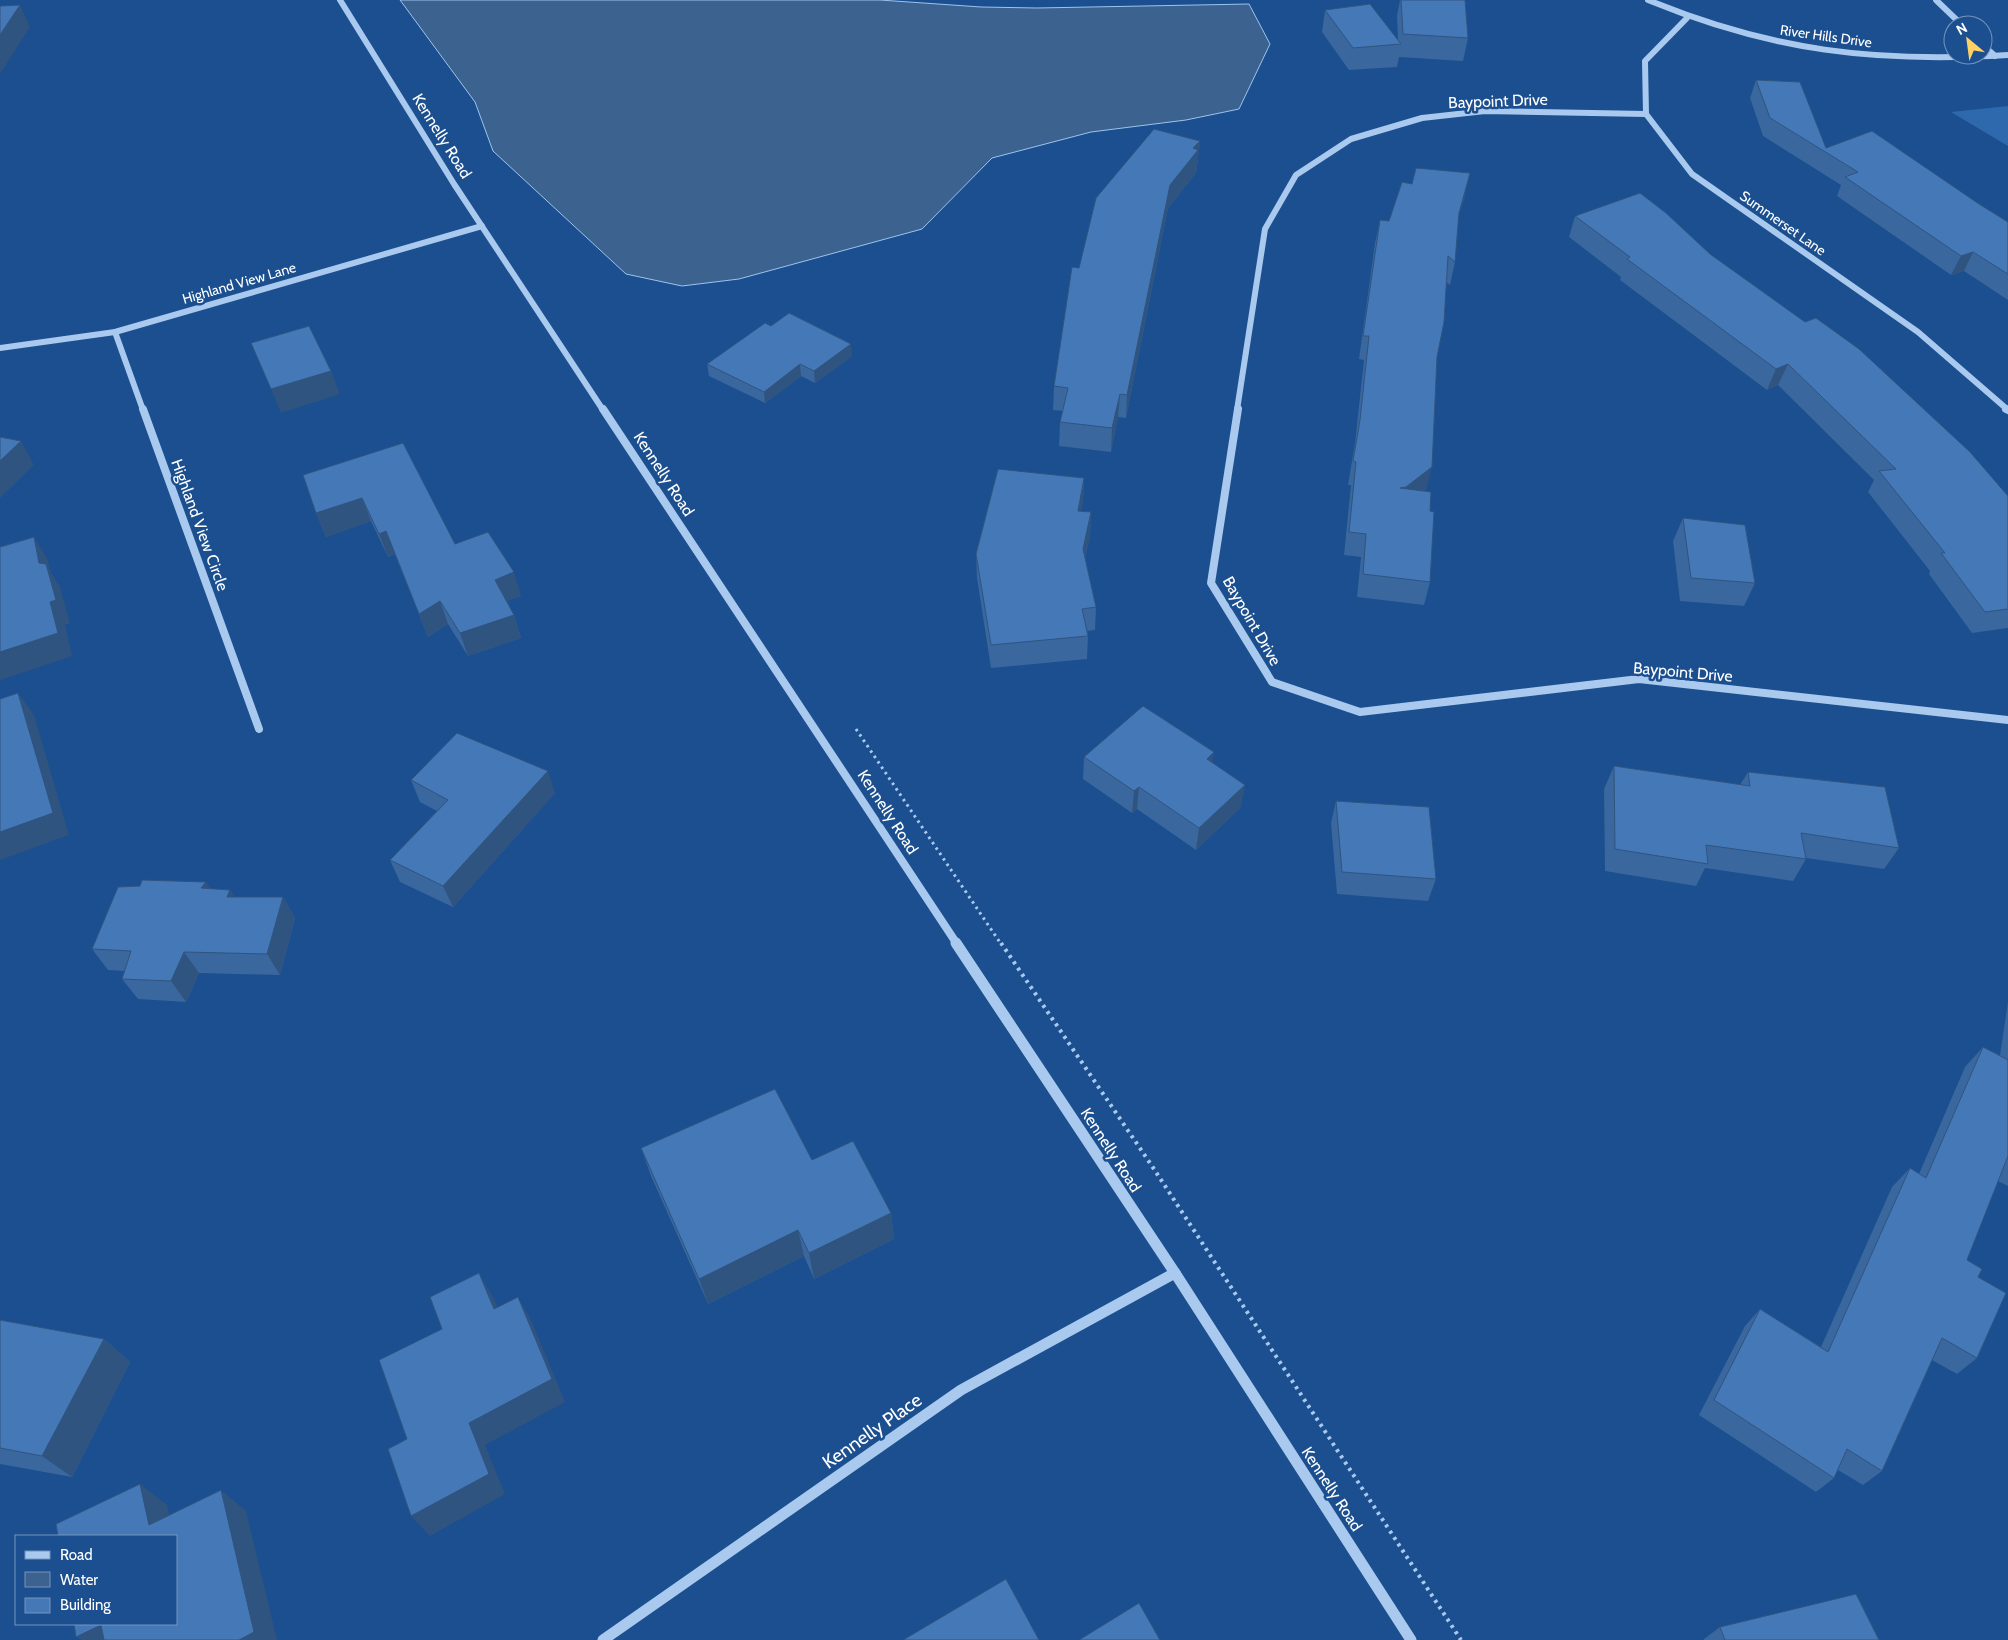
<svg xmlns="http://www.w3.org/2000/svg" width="2008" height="1640" font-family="Cabin,sans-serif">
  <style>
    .green { fill: #2e69ad }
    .water { fill: #3c6290; stroke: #9cc4f0 }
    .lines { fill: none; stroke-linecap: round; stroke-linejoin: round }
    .path-far1 { stroke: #a9c9ee; stroke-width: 3; stroke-dasharray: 2.5 4; stroke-linecap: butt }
    .path { stroke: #a9c9ee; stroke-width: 4; stroke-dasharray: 3 4.5; stroke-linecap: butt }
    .minor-far2 { stroke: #a9c9ee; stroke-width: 6 }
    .minor-far1 { stroke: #a9c9ee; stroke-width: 8 }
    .minor { stroke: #a9c9ee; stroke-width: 11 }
    .wall { fill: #3a679d }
    .shaded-wall { fill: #305480 }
    .building { fill: #4478b7; stroke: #305480 }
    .labels { text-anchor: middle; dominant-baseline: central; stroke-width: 5; stroke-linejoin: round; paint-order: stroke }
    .far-street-label { font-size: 14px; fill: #fff; stroke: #1b4f8f }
    .street-label { font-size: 16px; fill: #fff; stroke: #1b4f8f }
    .near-street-label { font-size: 19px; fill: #fff; stroke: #1b4f8f }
  </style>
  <rect width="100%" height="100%" fill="#1b4f8f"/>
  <!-- green -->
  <polygon class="green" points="2008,106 2008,146 1951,112"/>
  <!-- water -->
  <polygon class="water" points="400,0 880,0 981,7 1037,8 1249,4 1270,44 1239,109 1186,120 1091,132 992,158 922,229 739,279 682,286 626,274 493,151 475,102"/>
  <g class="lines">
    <!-- path-far1 -->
    <polyline class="path-far1" points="856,729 1001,944"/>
    <!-- path -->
    <polyline class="path" points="1001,943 1152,1166 1461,1640"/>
    <!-- minor-far2 -->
    <g class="minor-far2">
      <polyline points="340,0 454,184 603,410"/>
      <path d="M1648,0C1772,51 1875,63 2008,55"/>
      <polyline points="1936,0 1962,25"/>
      <polyline points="1687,18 1645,61 1646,114 1692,174 1918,332 2008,410"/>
      <polyline points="1983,45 1995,56"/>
      <polyline points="115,332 143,410"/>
      <polyline points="0,348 115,332 482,226"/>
      <polyline points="1237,410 1265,229 1296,175 1351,139 1422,118 1485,111 1646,114"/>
    </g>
    <!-- minor-far1 -->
    <g class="minor-far1">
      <polyline points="143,409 259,729"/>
      <polyline points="603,409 957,944"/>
      <polyline points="1238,409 1211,583 1272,682 1360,712 1639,679 2008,720"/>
      <polyline points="2006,409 2008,410"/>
    </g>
    <!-- minor -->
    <g class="minor">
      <polyline points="956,943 1175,1273 1411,1640"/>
      <polyline points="603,1640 961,1390 1175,1273"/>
    </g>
  </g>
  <!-- wall -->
  <g class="wall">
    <polygon points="1400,0 1465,0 1468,38 1463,61 1399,57 1397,67 1349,70 1322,32 1325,10 1398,40 1397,16"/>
    <polygon points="1756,80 1826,148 1979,204 2008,222 2008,300 1964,271 1951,275 1837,196 1841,185 1763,136 1750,98"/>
    <polygon points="1200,141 1196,173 1168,208 1126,418 1118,417 1111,452 1059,446 1060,422 1063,411 1053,410 1054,386"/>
    <polygon points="1465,196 1458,218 1455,262 1450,285 1446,282 1437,357 1426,490 1425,491 1430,511 1430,582 1424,605 1357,597 1361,557 1344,555 1351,485 1348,485 1355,443 1364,360 1359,359 1375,243 1380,220 1389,221"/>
    <polygon points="1575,216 1710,254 2008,496 2008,628 1972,633 1929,574 1930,571 1868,492 1874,480 1778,385 1767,390 1620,280 1621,277 1569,237"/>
    <polygon points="771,326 852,356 815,383 801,376 765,403 709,376 707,364"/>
    <polygon points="303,475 455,544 521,596 507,601 514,615 521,638 468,656 448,624 428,637 395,554 388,557 371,521 326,537 316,513"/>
    <polygon points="1084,478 1083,501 1081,511 1091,512 1090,535 1085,558 1096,607 1095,630 1087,631 1088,636 1087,659 991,668 977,578 976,554"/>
    <polygon points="1683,518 1755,583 1744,606 1680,601 1673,541"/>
    <polygon points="1214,752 1212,763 1241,807 1196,850 1137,809 1132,813 1083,779 1084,757"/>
    <polygon points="1614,766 1740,785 1748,772 1899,848 1884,869 1806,858 1806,859 1793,881 1705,868 1696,886 1605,871 1604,789"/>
    <polygon points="411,780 555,793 453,907 400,882 390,860 437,811 420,802"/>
    <polygon points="1336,801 1436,879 1428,901 1337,894 1331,823"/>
    <polygon points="206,882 210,889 230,890 234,897 283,897 295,918 280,975 199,973 186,1002 138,999 122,979 125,971 108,970 92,949 140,886"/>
    <polygon points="2008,1002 2008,1186 1998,1181 1967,1260 1978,1277 1977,1358 1957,1374 1932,1360 1882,1471 1863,1485 1838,1470 1834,1478 1816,1492 1699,1415 1745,1326 1760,1309 1821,1347 1892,1187 1910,1168 1919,1174 1965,1067 1983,1047 2000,1055"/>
    <polygon points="641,1148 812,1160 891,1213 894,1239 814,1279 804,1256 708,1304 651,1176"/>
    <polygon points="0,1320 104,1339 130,1362 72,1477 0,1464"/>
    <polygon points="1720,1627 1879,1640 1704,1640 1704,1639"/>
  </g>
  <!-- shaded-wall -->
  <g class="shaded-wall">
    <polygon points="20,5 30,27 0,74 0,35"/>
    <polygon points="1200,141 1196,173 1168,208 1126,418 1127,395 1170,185 1193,148"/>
    <polygon points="1470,173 1465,196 1453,236 1459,213"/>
    <polygon points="1973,252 1964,271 1951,275 1961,256"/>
    <polygon points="851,344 852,356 815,383 814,371"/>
    <polygon points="800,364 801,376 765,403 764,392"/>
    <polygon points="1788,364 1778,385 1767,390 1776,369"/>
    <polygon points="331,371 340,394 281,413 271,389"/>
    <polygon points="1120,394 1118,417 1111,452 1112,428"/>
    <polygon points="21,441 34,465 0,498 0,461"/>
    <polygon points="1432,467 1426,490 1400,510 1400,488"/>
    <polygon points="1084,478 1083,501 1077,534 1078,511"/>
    <polygon points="362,498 371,521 326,537 316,513"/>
    <polygon points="1091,512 1090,535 1082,572 1083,549"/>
    <polygon points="386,531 395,554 388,557 379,534"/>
    <polygon points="34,537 48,560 50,571 60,587 70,623 65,625 72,656 0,680 0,652 50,602 39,563"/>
    <polygon points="514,572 521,596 503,603 495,580"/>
    <polygon points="440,601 448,624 428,637 419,614"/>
    <polygon points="514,615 521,638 468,656 460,633"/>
    <polygon points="18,693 34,715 69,835 0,860 0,832"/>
    <polygon points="1214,752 1211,774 1207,759"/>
    <polygon points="548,771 555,793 453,907 443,886"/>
    <polygon points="1245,785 1241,807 1196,850 1199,828"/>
    <polygon points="1139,787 1137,809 1132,813 1134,791"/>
    <polygon points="206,882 219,903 201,888"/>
    <polygon points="230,890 243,911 227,897"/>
    <polygon points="283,897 295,918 280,975 267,954"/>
    <polygon points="184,952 199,973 186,1002 171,981"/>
    <polygon points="891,1213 894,1239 814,1279 809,1253"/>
    <polygon points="798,1230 804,1256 708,1304 699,1279"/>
    <polygon points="479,1273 494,1299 509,1333 494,1309"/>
    <polygon points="518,1297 532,1322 565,1402 485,1445 505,1494 430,1536 411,1516"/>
    <polygon points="104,1339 130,1362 72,1477 42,1456"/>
    <polygon points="140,1484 167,1505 174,1536 149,1525"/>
    <polygon points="221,1490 246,1511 277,1640 239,1640"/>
    <polygon points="101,1625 127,1640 82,1640 76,1637"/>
  </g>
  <!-- building -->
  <g class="building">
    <polygon points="1401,0 1465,0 1468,38 1403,34"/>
    <polygon points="1370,4 1401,44 1353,48 1325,10"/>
    <polygon points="20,5 0,35 0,6"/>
    <polygon points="1756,80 1800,82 1826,148 1872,131 1979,204 2008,222 2008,274 1973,252 1961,256 1845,177 1858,172 1770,118"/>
    <polygon points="1154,129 1200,141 1193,148 1198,150 1170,185 1127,395 1120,394 1112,428 1060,422 1068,388 1054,386 1072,267 1079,268 1096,198"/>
    <polygon points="1416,168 1470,173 1459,213 1455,262 1448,256 1444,322 1437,357 1432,467 1406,487 1400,488 1431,492 1430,511 1434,512 1430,582 1363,574 1366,534 1349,532 1356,462 1353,461 1360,420 1369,336 1363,336 1380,220 1389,221 1402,182 1412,184"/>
    <polygon points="1640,193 1666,213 1710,254 1805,322 1816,318 1859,349 1970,452 2008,496 2008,609 1985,612 1941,553 1945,553 1879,471 1896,469 1788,364 1776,369 1627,259 1630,257 1575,216"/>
    <polygon points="789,313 851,344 814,371 800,364 764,392 707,364 765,323 771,326"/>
    <polygon points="309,326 331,371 271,389 251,343"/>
    <polygon points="0,437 21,441 0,461"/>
    <polygon points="403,443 455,544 488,532 514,572 495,580 514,615 460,633 440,601 419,614 386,531 379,534 362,498 316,513 303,475"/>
    <polygon points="998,469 1084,478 1078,511 1091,512 1083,549 1096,607 1082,609 1088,636 991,645 976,554"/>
    <polygon points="1683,518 1745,525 1755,583 1691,578"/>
    <polygon points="34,537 39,563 46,564 56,600 50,602 58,633 0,652 0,547"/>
    <polygon points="18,693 53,813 0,832 0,699"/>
    <polygon points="1143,706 1214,752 1207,759 1245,785 1199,828 1139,787 1134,791 1084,757"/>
    <polygon points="457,733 548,771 443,886 390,860 448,800 411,780"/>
    <polygon points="1614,766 1750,786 1748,772 1885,787 1899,848 1801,833 1806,859 1706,845 1708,864 1615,849"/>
    <polygon points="1336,801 1429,807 1436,879 1342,872"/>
    <polygon points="142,880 206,882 201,888 230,890 227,897 283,897 267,954 184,952 171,981 122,979 131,951 92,949 118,887 140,886"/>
    <polygon points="1983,1047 2008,1060 2008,1156 1967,1260 1982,1269 1978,1277 2006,1293 1977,1358 1942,1338 1882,1471 1847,1449 1834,1478 1714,1400 1760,1309 1828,1352 1910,1168 1926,1178"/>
    <polygon points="775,1089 812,1160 853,1141 891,1213 809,1253 798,1230 699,1279 641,1148"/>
    <polygon points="479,1273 494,1309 518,1297 552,1379 469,1423 489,1474 411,1516 388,1449 407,1439 379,1360 442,1329 430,1297"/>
    <polygon points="0,1320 104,1339 42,1456 0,1448"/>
    <polygon points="140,1484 149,1525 221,1490 254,1632 239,1640 104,1640 101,1625 76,1637 74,1624 176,1624 176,1536 58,1536 56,1524"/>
    <polygon points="1006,1579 1039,1640 903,1640"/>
    <polygon points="1856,1594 1879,1640 1725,1640 1720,1627"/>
    <polygon points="1139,1603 1160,1640 1079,1640"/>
  </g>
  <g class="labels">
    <!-- far-street labels -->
    <g class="far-street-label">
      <text transform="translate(1826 36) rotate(8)">River Hills Drive</text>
      <text transform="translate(1783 223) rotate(35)">Summerset Lane</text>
      <text transform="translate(239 283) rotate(-16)">Highland View Lane</text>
    </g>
    <!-- street labels -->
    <g class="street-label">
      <text transform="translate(1498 101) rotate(-2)">Baypoint Drive</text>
      <text transform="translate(442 136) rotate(58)">Kennelly Road</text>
      <text transform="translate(664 474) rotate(57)">Kennelly Road</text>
      <text transform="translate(200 525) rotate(70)">Highland View Circle</text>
      <text transform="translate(1252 621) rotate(60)">Baypoint Drive</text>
      <text transform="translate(1683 672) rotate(5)">Baypoint Drive</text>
      <text transform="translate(888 812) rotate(57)">Kennelly Road</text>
      <text transform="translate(1111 1150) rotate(57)">Kennelly Road</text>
      <text transform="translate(1332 1489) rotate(57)">Kennelly Road</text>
    </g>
    <!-- near-street labels -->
    <g class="near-street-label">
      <text transform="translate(872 1431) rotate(-35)">Kennelly Place</text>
    </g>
  </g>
  <!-- legend -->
  <rect x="15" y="1535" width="162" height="90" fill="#1b4f8f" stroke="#7695bc"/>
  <rect x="25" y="1551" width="25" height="8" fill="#a9c9ee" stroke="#7695bc"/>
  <text x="60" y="1560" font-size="15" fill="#ffffff">Road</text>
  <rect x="25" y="1572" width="25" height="15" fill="#3c6290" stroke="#7695bc"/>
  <text x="60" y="1585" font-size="15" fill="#ffffff">Water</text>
  <rect x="25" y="1598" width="25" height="15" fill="#4478b7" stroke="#7695bc"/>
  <text x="60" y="1610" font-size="15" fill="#ffffff">Building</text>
  <!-- north arrow -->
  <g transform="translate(1968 40) rotate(331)"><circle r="24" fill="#1b4f8f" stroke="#7695bc"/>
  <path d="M0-4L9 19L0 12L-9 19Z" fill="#ffd166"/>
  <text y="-8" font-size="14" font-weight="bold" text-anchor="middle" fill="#ffffff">N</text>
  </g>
</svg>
